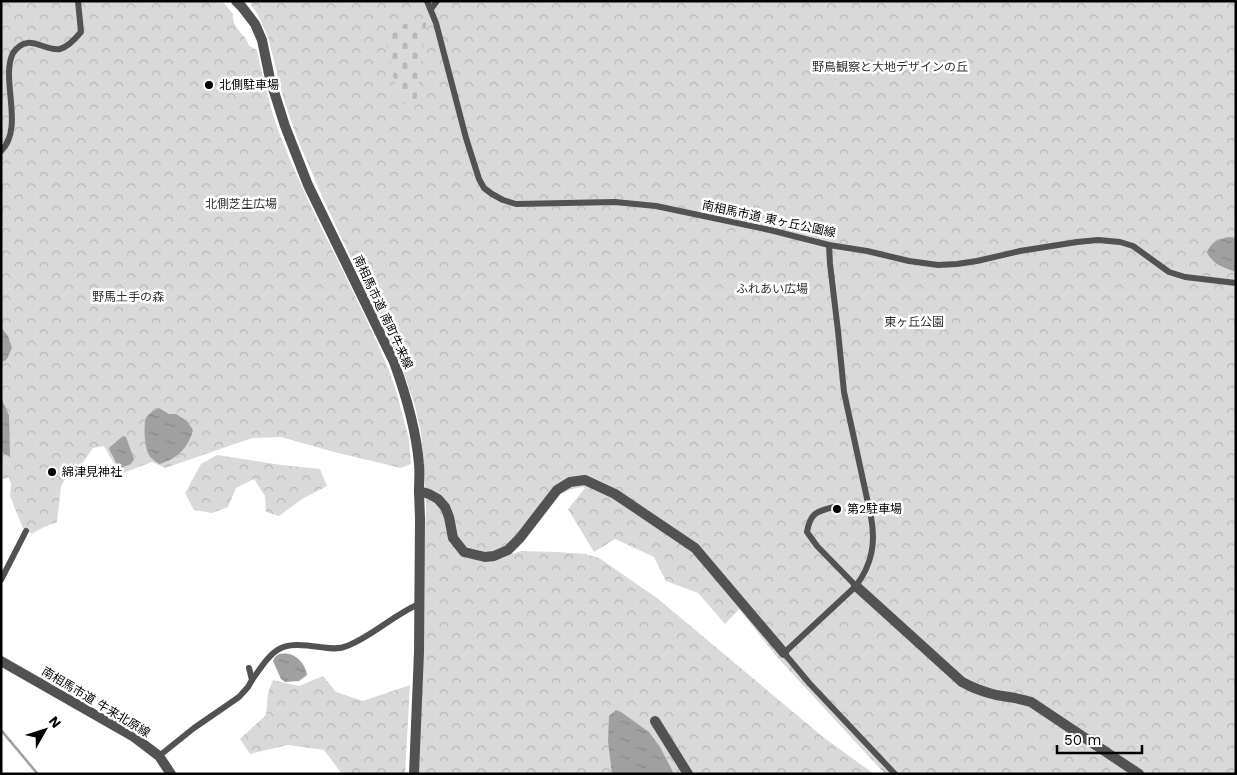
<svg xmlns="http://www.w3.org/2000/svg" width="1237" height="775" font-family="'Work Sans','Noto Sans JP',sans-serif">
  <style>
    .forest { fill: url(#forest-crowns) }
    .cemetery { fill: url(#cemetery-stones) }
    .water { fill: url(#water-ripples) }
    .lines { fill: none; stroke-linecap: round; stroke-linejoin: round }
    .service { stroke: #525252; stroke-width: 6 }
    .minor { stroke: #525252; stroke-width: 10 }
    .tertiary { stroke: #525252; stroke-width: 10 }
    .poi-dot { fill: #000; stroke: #fff; stroke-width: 2 }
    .labels { text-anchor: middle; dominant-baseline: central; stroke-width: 5; stroke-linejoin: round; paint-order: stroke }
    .park-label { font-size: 12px; fill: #303030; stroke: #fff }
    .poi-label { font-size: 12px; fill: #000; stroke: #fff; text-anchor: start }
    .street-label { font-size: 12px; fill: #000; stroke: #fff }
  </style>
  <defs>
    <pattern id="forest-crowns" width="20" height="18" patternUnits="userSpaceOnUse" patternTransform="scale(1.25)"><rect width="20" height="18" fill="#d9d9d9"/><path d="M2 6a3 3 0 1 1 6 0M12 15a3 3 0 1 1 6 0" fill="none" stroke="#b8b8b8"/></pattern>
    <pattern id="cemetery-stones" width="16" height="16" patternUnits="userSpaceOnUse" patternTransform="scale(1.25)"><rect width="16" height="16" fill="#d9d9d9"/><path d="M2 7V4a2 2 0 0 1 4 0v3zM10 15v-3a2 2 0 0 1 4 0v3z" fill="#b8b8b8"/></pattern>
    <pattern id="water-ripples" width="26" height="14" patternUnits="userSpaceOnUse" patternTransform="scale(1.25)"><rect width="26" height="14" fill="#a0a0a0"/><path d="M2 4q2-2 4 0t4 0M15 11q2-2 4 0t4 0" fill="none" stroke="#888"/></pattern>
  </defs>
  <rect width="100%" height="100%" fill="#fff"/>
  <!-- forest -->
  <g class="forest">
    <path d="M1,1H222L233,14C231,28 246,34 249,46L257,50C263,79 270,108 280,135C311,215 355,289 388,368L396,391L409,439L411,464L401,468L334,452L281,437L252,438L165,468L152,462L120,474L104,446L93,448L77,471L71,470L61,486L57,522L42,528L32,534L23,528L15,509L10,496L11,484L9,477L5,479L1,478Z"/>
    <polygon points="249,1 1236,1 1236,774 885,774 777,657 739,609 725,624 698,593 666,581 654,557 615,539 594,552 568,509 585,488 583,487 571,489 559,495 511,554 522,551 557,552 586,554 599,558 657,598 823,737 874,774 419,774 422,599 426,509 424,464 421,433 415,406 400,361 325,203 303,152 293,127 283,97 268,37 258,15"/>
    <polygon points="217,455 281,465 320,469 327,486 302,499 279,516 266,512 265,496 254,479 236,488 228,507 212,513 194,510 185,493 201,464"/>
    <polygon points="323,676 336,692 363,701 410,685 405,774 342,774 324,750 288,745 250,754 240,739 266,715 268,693 273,680 299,686"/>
  </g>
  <!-- cemetery -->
  <polygon class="cemetery" points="427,17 416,102 399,104 384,31"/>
  <!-- water -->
  <g class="water">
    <path d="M1230,237L1236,238V272C1224,268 1213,264 1207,253C1210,242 1220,238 1230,237Z"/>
    <polygon points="1,327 8,336 12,348 7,359 1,363"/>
    <polygon points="1,398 9,415 10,457 1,452"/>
    <path d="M159,408L169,414H176L187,421L193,430C189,447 176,460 159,464C156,461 151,459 149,455C145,448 143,427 146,418C149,413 154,410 159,408Z"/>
    <polygon points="123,436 126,437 134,459 131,464 121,468 119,468 109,449 110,447"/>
    <path d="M279,654C282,654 285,653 288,654C298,655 306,666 307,675L299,681L285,682L281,679L273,661L275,657Z"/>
    <polygon points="616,710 621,712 649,732 660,747 674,774 612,774 608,741 609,716"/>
    <polygon points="1,728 36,770 39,774 36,774 1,732"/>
  </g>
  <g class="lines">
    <!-- service -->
    <g class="service">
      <polyline points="427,1 436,23 466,138 479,179 484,188 492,194 503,200 516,204 615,202 656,206 770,230 829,245 867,251 909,261 938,265 957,264 977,261 1020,251 1077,242 1098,240 1120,242 1133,246 1169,272 1185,277 1236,283"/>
      <polyline points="431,9 437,1"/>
      <path d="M1,151C25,128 0,79 13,53C28,31 44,52 60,49C68,47 76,38 81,32L78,1"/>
      <path d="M829,245L830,264L838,331L844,392L871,517C876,543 872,564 856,586L784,653L810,684L895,774"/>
      <path d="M834,507C817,511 810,513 807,532L817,546L856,586"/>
      <polyline points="1,580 26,531"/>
      <path d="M252,680C275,647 279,641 320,647C329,648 338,650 347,646C373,636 393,615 419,604"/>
      <polyline points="159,756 194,728 239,697 248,687 252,680 249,668"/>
    </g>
    <!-- minor -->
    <g class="minor">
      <path d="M236,1L242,7L255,24L262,40L270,79L285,126L308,185L394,362C406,395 416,429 419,464C420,473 419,482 419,491L429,494L438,499L445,507L449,517L453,538L464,552L485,557L494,556L508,550L520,538L557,490L570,482L585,480L615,494L695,548L784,653"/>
      <path d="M856,586L962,682C973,688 984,692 996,695C1008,697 1019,698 1031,702L1139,774"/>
      <polyline points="1,661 134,737 159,756 171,774"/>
      <polyline points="655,721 688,774"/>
    </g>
    <!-- tertiary -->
    <polyline class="tertiary" points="414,774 419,652 420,519 419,491"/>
  </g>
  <!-- markers -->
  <g class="poi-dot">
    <circle cx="209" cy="85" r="5"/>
    <circle cx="52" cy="472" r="5"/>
    <circle cx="837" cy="509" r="5"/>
  </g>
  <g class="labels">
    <!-- park labels -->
    <g class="park-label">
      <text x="890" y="67">野鳥観察と大地デザインの丘</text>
      <text x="241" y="204">北側芝生広場</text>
      <text x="772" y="289">ふれあい広場</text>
      <text x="128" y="297">野馬土手の森</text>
      <text x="914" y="322">東ヶ丘公園</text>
    </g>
    <!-- poi labels -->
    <g class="poi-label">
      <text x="219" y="85">北側駐車場</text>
      <text x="62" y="472">綿津見神社</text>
      <text x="847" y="509">第2駐車場</text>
    </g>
    <!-- street labels -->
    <g class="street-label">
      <text transform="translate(769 219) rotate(12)">南相馬市道 東ヶ丘公園線</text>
      <text transform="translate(383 312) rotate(65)">南相馬市道 南町牛来線</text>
      <text transform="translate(96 702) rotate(31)">南相馬市道 牛来北原線</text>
    </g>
  </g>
  <!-- border -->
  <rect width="1237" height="775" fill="none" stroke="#000000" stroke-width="5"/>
  <!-- north arrow -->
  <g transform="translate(45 730) rotate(51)" stroke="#ffffff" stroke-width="4" paint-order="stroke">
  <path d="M0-4L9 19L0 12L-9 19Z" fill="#000000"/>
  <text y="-8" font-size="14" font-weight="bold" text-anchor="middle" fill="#000000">N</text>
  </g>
  <!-- scale -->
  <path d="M1057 745v8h85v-8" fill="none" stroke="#000000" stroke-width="2.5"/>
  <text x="1064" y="745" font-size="15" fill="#000000" stroke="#ffffff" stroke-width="4" paint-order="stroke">50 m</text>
</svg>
